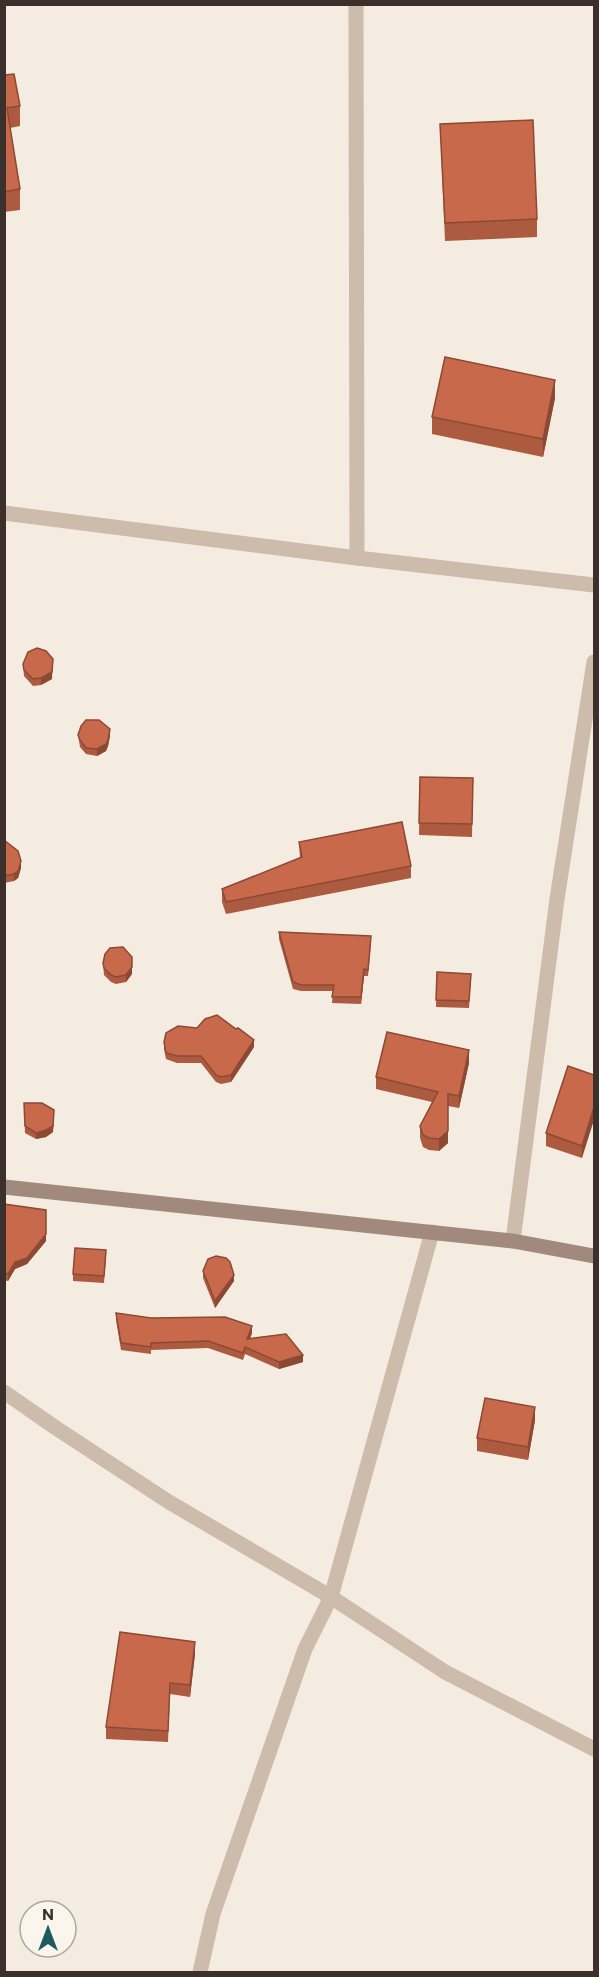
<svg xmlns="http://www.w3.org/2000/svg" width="599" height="1977" font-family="Commissioner,sans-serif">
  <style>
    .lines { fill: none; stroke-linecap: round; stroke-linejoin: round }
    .street { stroke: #cdbbac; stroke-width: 15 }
    .secondary { stroke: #a18a7d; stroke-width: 15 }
    .wall { fill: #ac5a40 }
    .shaded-wall { fill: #8c4a34 }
    .building { fill: #c8694b; stroke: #8c4a34; stroke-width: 1.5 }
  </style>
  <rect width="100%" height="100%" fill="#f4ebe1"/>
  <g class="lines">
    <!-- street -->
    <g class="street">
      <polyline points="356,4 357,558"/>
      <polyline points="4,513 357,558 594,585"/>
      <polyline points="513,1241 557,899 594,662"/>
      <polyline points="4,1392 56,1428 169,1502 331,1597 445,1672 594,1749"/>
      <polyline points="200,1972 213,1914 305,1649 331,1597 432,1232"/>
    </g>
    <!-- secondary -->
    <polyline class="secondary" points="4,1187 513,1241 594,1256"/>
  </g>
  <!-- wall -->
  <g class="wall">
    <polygon points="4,75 20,106 20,126 10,128 20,189 20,210 4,212"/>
    <polygon points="440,124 537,219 537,237 445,241"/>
    <polygon points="555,398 543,457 432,434 432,417"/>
    <polygon points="53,659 52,679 41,685 33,686 24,676 23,664"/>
    <polygon points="78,735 110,736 108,746 106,751 97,756 86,754 80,747"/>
    <polygon points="420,777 473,778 472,837 419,835"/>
    <polygon points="4,833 5,841 21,868 18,878 14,881 4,883"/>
    <polygon points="299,842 411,866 411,878 226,914 222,902 222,889 300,858"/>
    <polygon points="279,932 371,943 368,976 364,976 361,1004 332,1003 333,991 301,991 293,989 279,939"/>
    <polygon points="103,963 132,974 126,982 116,984 111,982 104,975"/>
    <polygon points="437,972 471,974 469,1008 436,1007"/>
    <polygon points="164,1042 254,1047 231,1082 221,1084 216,1082 201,1063 177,1063 166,1059 164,1049"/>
    <polygon points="469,1063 459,1108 448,1106 448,1143 439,1151 429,1150 423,1147 420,1138 420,1126 432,1102 376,1089 376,1077"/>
    <polygon points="594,1075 582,1158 546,1146 546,1133"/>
    <polygon points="24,1103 54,1117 53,1132 46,1137 36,1139 25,1133"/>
    <polygon points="4,1204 46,1241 27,1264 15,1269 8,1281 4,1280"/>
    <polygon points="106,1256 104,1283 73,1281 73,1274"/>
    <polygon points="203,1271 234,1281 215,1308 203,1278"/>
    <polygon points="116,1313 252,1333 250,1339 303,1362 279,1369 245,1354 243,1360 208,1348 151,1350 151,1354 121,1350 116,1320"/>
    <polygon points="535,1420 528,1460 477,1451 477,1438"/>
    <polygon points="195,1654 190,1697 170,1694 168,1742 106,1739 106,1727"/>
  </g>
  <!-- shaded-wall -->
  <g class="shaded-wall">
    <polygon points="555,380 555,398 543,457 543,439"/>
    <polygon points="52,672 52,679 41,685 41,678"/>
    <polygon points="110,729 110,736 108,746 106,751 97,756 97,749"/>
    <polygon points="21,861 21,868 18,878 14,881 14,874"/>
    <polygon points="132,967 132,974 126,982 126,975"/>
    <polygon points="364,969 364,976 361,1004 361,997"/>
    <polygon points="254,1040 254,1047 231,1082 231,1075"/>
    <polygon points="469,1050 469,1063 459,1108 459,1096"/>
    <polygon points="594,1107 594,1120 582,1158 582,1146"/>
    <polygon points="54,1110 53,1132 46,1137 36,1139 36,1133"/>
    <polygon points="448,1131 448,1143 439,1151 439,1139"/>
    <polygon points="46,1234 46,1241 27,1264 15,1269 8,1281 8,1274 15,1262"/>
    <polygon points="234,1275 234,1281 215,1308 215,1301"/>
    <polygon points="252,1326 252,1333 247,1346 247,1339"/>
    <polygon points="303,1355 303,1362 279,1369 279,1362"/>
    <polygon points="535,1407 535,1420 528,1460 528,1447"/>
    <polygon points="195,1642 195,1654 190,1697 190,1685"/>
  </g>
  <!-- building -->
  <g class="building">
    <polygon points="14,74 20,106 7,108 20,189 4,192 4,75"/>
    <polygon points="533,120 537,219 445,223 440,124"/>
    <polygon points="445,357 555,380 543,439 432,417"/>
    <polygon points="37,648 46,651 53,659 52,672 41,678 33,679 24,670 23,664 28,652"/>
    <polygon points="86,720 99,720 110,729 108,740 106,744 97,749 86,748 80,740 78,735 81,726"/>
    <polygon points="420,777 473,778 472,824 419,823"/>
    <polygon points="402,822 411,866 226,902 222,889 302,857 299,842"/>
    <polygon points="4,840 18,851 21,861 18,871 14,874 4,876"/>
    <polygon points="279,932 371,936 368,970 364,969 361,997 332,997 334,985 301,985 293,982"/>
    <polygon points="123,947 132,957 132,967 126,975 116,977 111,975 104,968 103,963 105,954 110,948"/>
    <polygon points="437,972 471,974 469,1001 436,1000"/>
    <polygon points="217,1015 236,1029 238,1028 254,1040 231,1075 221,1077 216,1075 201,1056 177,1056 166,1053 164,1042 166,1033 178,1026 197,1028 205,1019"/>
    <polygon points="387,1032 469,1050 459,1096 448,1094 448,1131 439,1139 429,1138 423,1135 420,1126 438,1092 376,1077"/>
    <polygon points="568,1066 594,1075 594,1107 582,1146 546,1133"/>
    <polygon points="24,1103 42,1103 54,1110 53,1126 46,1130 36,1133 25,1126"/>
    <polygon points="4,1204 46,1210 46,1234 27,1258 15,1262 8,1274 4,1273"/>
    <polygon points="75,1248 106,1250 104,1276 73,1274"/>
    <polygon points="216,1256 226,1258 230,1262 234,1275 215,1301 203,1271 208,1259"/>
    <polygon points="116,1313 151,1318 225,1317 252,1326 247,1339 286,1334 303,1355 279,1362 245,1347 243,1353 208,1341 151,1343 151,1347 121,1343"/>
    <polygon points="485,1398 535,1407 528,1447 477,1438"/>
    <polygon points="120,1632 195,1642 190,1685 170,1683 168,1731 106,1727"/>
  </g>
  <!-- border -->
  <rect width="599" height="1977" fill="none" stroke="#3b302b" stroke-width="12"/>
  <!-- north arrow -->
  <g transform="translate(48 1929)"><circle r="28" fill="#fbf5ee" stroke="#aea6a0" stroke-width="1.5"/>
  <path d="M0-4.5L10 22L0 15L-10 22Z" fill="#1f5a5e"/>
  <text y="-9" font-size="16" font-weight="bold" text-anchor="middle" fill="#3b302b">N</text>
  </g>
</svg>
